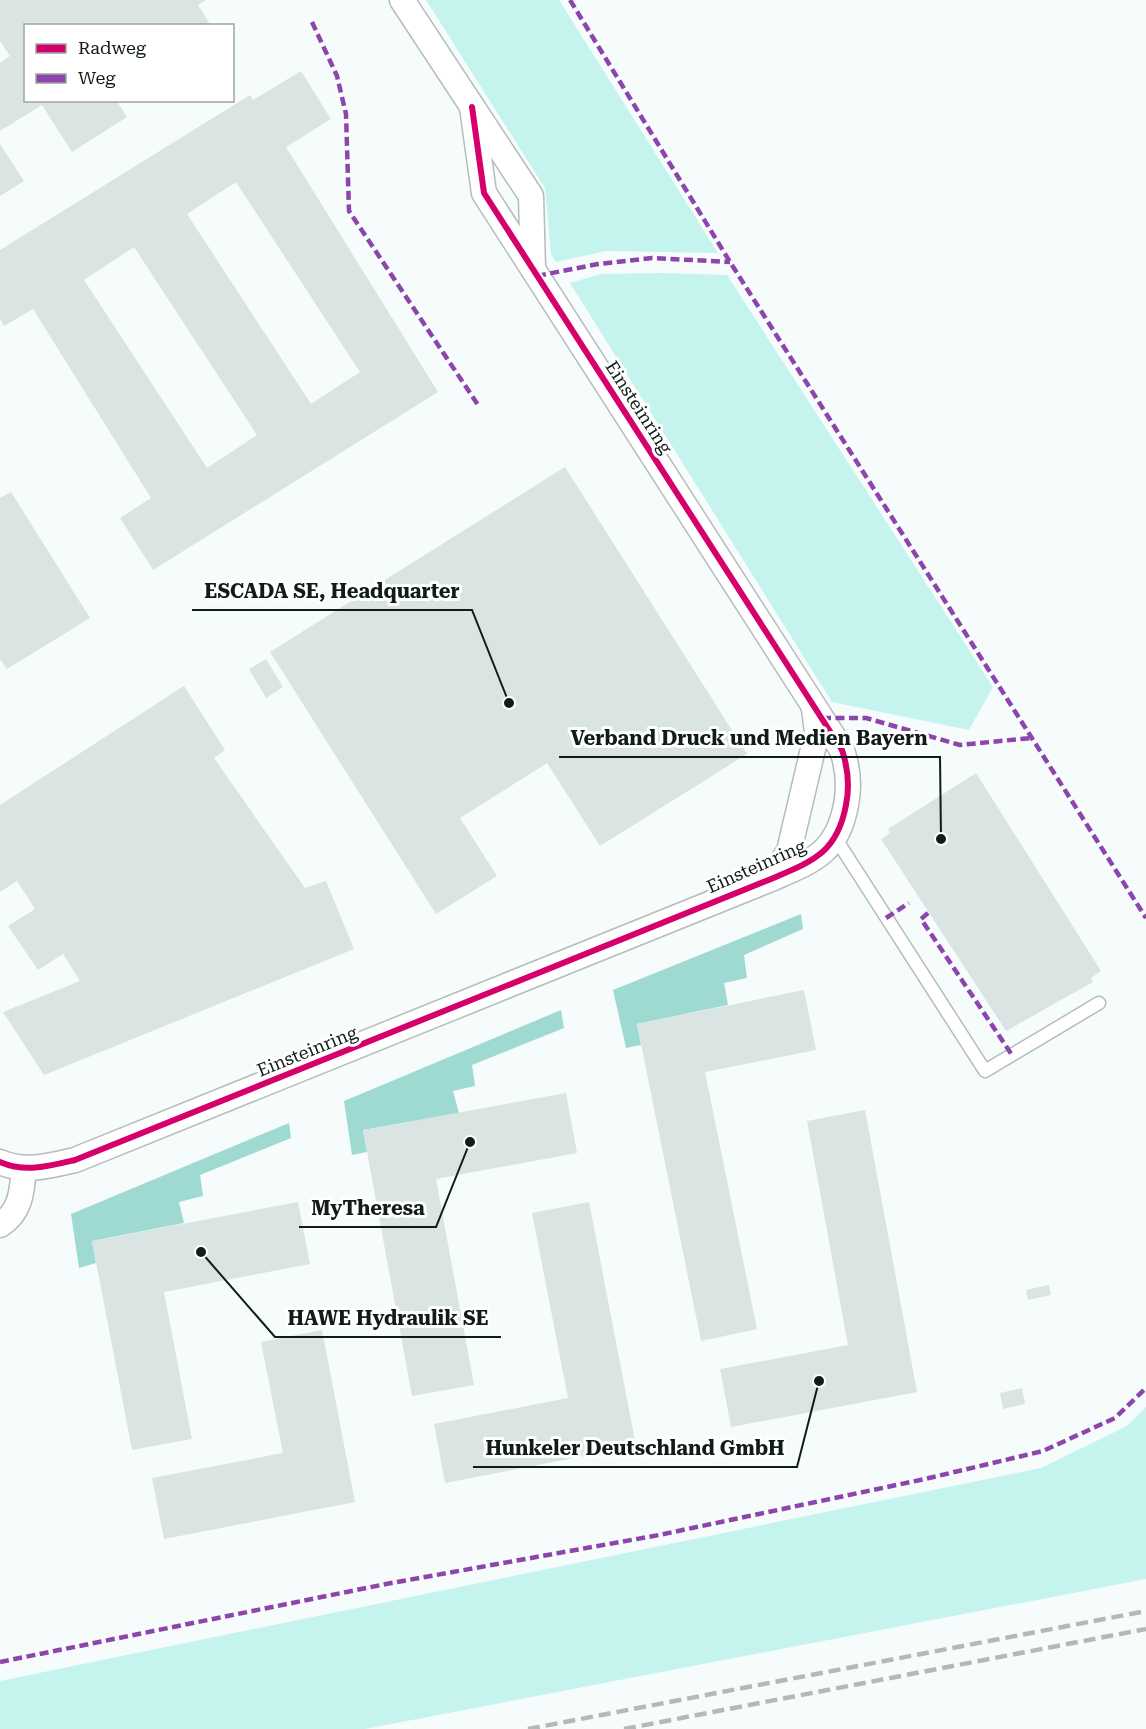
<svg xmlns="http://www.w3.org/2000/svg" width="1146" height="1729" font-family="'Roboto Serif',serif">
  <style>
    .green { fill: #c4f4ed }
    .water { fill: #9fdad2 }
    .building { fill: #dae4e2; fill-rule: evenodd }
    .lines { fill: none; stroke-linecap: round; stroke-linejoin: round }
    .service-casing { stroke: #b4bdbc; stroke-width: 15 }
    .minor-casing { stroke: #b4bdbc; stroke-width: 27 }
    .service { stroke: #fefffe; stroke-width: 12 }
    .minor { stroke: #fefffe; stroke-width: 24 }
    .rail { stroke: #b5b8b8; stroke-width: 4.5; stroke-dasharray: 12 6; stroke-linecap: butt }
    .quiet { stroke: #8e44ad; stroke-width: 4.5; stroke-dasharray: 9 4.5; stroke-linecap: butt }
    .cycleway-casing { stroke: #fff; stroke-width: 10 }
    .cycleway { stroke: #d6006c; stroke-width: 6 }
    .labels { text-anchor: middle; dominant-baseline: central; stroke-width: 6; stroke-linejoin: round; paint-order: stroke }
    .street-label { font-size: 18px; fill: #101c1a; stroke: #fff }
    .leader { fill: none; stroke: #101c1a; stroke-width: 2 }
    .callout-dot { fill: #101c1a; stroke: #fff; stroke-width: 2 }
    .callout-label { font-size: 20px; text-anchor: middle; font-weight: bold; fill: #101c1a; stroke: #fff; stroke-width: 6; stroke-linejoin: round; paint-order: stroke }
  </style>
  <rect width="100%" height="100%" fill="#f5fcfb"/>
  <!-- green -->
  <g class="green">
    <polygon points="426,0 559,0 718,253 606,251 556,262 551,254 545,188"/>
    <polygon points="662,273 727,275 993,687 969,730 832,702 570,283 601,274"/>
    <polygon points="1146,1407 1146,1579 365,1729 0,1729 0,1681 1041,1468 1127,1426"/>
  </g>
  <!-- water -->
  <g class="water">
    <polygon points="801,914 803,929 744,955 747,978 724,983 728,1005 637,1024 641,1045 626,1048 613,990"/>
    <polygon points="561,1010 564,1028 472,1065 475,1086 453,1091 459,1113 363,1130 367,1152 352,1155 344,1101"/>
    <polygon points="289,1123 291,1138 200,1175 203,1196 179,1202 184,1223 92,1241 96,1263 79,1268 71,1214"/>
  </g>
  <!-- building -->
  <g class="building">
    <polygon points="0,0 206,0 198,5 211,26 26,26 26,100 116,100 127,117 72,152 42,105 0,131 0,63 10,56 0,41"/>
    <path d="M301,71L331,119L286,147L438,392L153,570L120,518L151,498L33,309L4,326L0,319V250L250,95L253,100ZM236,182L360,372L311,404L187,214ZM134,247L257,435L207,468L84,280Z"/>
    <polygon points="0,144 24,181 0,196"/>
    <polygon points="565,467 747,754 600,846 547,763 460,818 497,876 436,914 270,652"/>
    <polygon points="11,492 90,618 7,669 0,659 0,498"/>
    <polygon points="266,659 283,687 266,698 249,669"/>
    <polygon points="184,686 225,750 214,758 305,888 326,881 354,949 44,1075 3,1012 80,981 63,954 38,970 8,926 35,909 17,881 0,892 0,805"/>
    <polygon points="976,773 1101,971 1091,978 1093,982 1006,1031 881,839 890,833 888,829"/>
    <polygon points="804,990 816,1050 705,1072 757,1329 701,1341 637,1024"/>
    <polygon points="566,1093 577,1153 436,1179 474,1385 412,1396 363,1130"/>
    <polygon points="865,1110 917,1392 731,1427 720,1369 848,1345 807,1121"/>
    <polygon points="298,1202 310,1264 164,1292 192,1439 132,1450 92,1241"/>
    <polygon points="589,1202 636,1446 445,1483 434,1424 568,1398 532,1213"/>
    <polygon points="1049,1285 1051,1295 1028,1300 1026,1290"/>
    <polygon points="322,1330 355,1502 164,1539 152,1478 283,1453 261,1342"/>
    <polygon points="1022,1388 1025,1404 1003,1409 1000,1393"/>
  </g>
  <g class="lines">
    <!-- service casing -->
    <g class="service-casing">
      <polyline id="service" points="836,839 985,1071 1099,1003"/>
    </g>
    <!-- minor casing -->
    <g class="minor-casing">
      <g id="minor">
        <polyline points="402,0 531,196 533,269"/>
        <polyline points="771,879 789,851 817,732 814,709"/>
        <path d="M0,1162C25,1173 50,1166 75,1160L771,879C813,861 837,853 846,805C850,785 848,768 842,750L484,193L472,107"/>
        <path d="M0,1225C21,1212 22,1191 24,1168"/>
      </g>
    </g>
    <!-- service -->
    <use href="#service" class="service"/>
    <!-- minor -->
    <use href="#minor" class="minor"/>
    <!-- rail -->
    <g class="rail">
      <polyline points="528,1729 1146,1611"/>
      <polyline points="624,1729 1146,1629"/>
    </g>
    <!-- quiet -->
    <g class="quiet">
      <polyline points="570,0 730,262 1146,918"/>
      <polyline points="312,22 337,76 346,114 349,211 478,405"/>
      <polyline points="537,276 598,264 652,258 730,262"/>
      <polyline points="822,718 866,718 960,745 1031,738"/>
      <polyline points="928,913 921,919 1012,1055"/>
      <polyline points="886,918 909,903"/>
      <polyline points="0,1662 386,1584 659,1535 925,1479 1043,1451 1115,1418 1146,1388"/>
    </g>
    <!-- cycleway casing -->
    <g class="cycleway-casing">
      <path id="cycleway" d="M0,1162C25,1173 50,1166 75,1160L771,879C813,861 837,853 846,805C850,785 848,768 842,750L484,193L472,107"/>
    </g>
    <!-- cycleway -->
    <use href="#cycleway" class="cycleway"/>
  </g>
  <g class="labels">
    <!-- street labels -->
    <g class="street-label">
      <text transform="translate(639 407) rotate(57)">Einsteinring</text>
      <text transform="translate(756 866) rotate(-24)">Einsteinring</text>
      <text transform="translate(307 1051) rotate(-22)">Einsteinring</text>
    </g>
  </g>
  <!-- callouts -->
  <path class="leader" d="M509 703L472 610H192M941 839L940 757H559M470 1142L436 1227H299M201 1252L275 1337H501M819 1381L797 1467H473"/>
  <g class="callout-dot">
    <circle cx="509" cy="703" r="6"/>
    <circle cx="941" cy="839" r="6"/>
    <circle cx="470" cy="1142" r="6"/>
    <circle cx="201" cy="1252" r="6"/>
    <circle cx="819" cy="1381" r="6"/>
  </g>
  <g class="callout-label">
    <text x="332" y="598">ESCADA SE, Headquarter</text>
    <text x="749" y="745">Verband Druck und Medien Bayern</text>
    <text x="368" y="1215">MyTheresa</text>
    <text x="388" y="1325">HAWE Hydraulik SE</text>
    <text x="635" y="1455">Hunkeler Deutschland GmbH</text>
  </g>
  <!-- legend -->
  <rect x="24" y="24" width="210" height="78" fill="#ffffff" stroke="#9fa4a3" stroke-width="1.5"/>
  <rect x="36" y="44" width="30" height="9" fill="#d6006c" stroke="#9fa4a3" stroke-width="1.5"/>
  <text x="78" y="54" font-size="18" fill="#101c1a">Radweg</text>
  <rect x="36" y="74" width="30" height="9" fill="#8e44ad" stroke="#9fa4a3" stroke-width="1.5"/>
  <text x="78" y="84" font-size="18" fill="#101c1a">Weg</text>
</svg>
